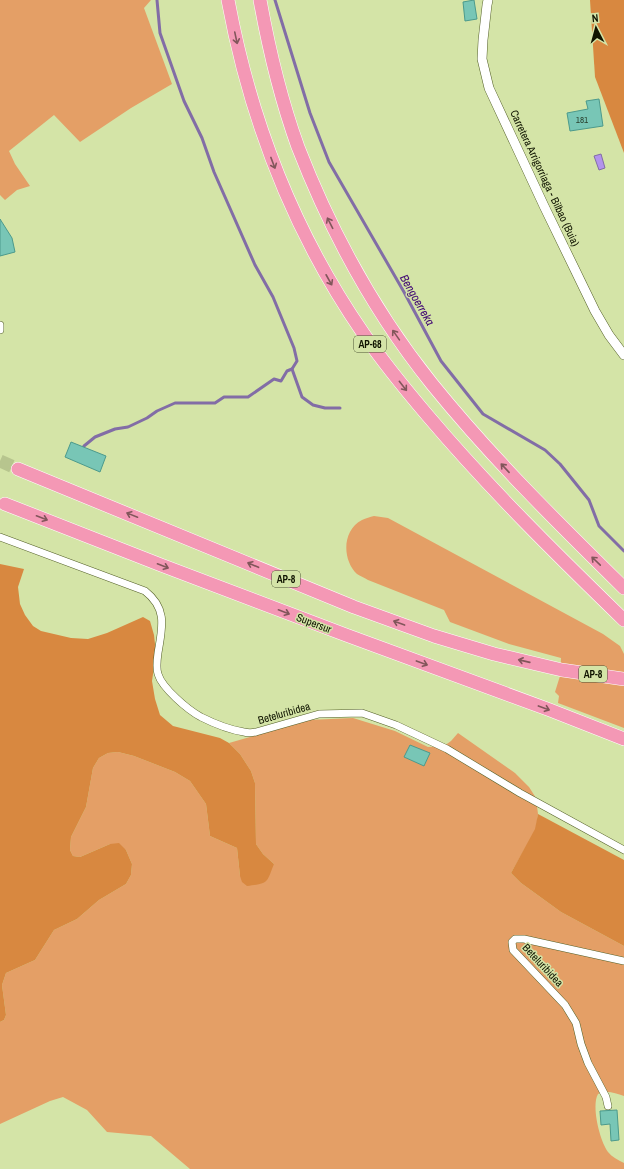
<svg xmlns="http://www.w3.org/2000/svg" width="624" height="1169" font-family="'Archivo Narrow',sans-serif">
  <style>
    .green { fill: #e49f66 }
    .forest { fill: #d88840 }
    .water { fill: #b393ec; stroke: #826da6 }
    .lines { fill: none; stroke-linecap: round; stroke-linejoin: round }
    .stream { stroke: #826da6; stroke-width: 3 }
    .building { fill: #78c6b6; stroke: #4c9a8c }
    .motorway-tunnel { stroke: #b7c58e; stroke-width: 13; stroke-dasharray: 13 6; stroke-linecap: butt }
    .minor-casing { stroke: #546028; stroke-width: 8 }
    .tertiary-casing { stroke: #546028; stroke-width: 10 }
    .motorway-casing { stroke: #fff; stroke-width: 14 }
    .minor { stroke: #fff; stroke-width: 7 }
    .tertiary { stroke: #fff; stroke-width: 9 }
    .motorway { stroke: #f498b5; stroke-width: 13 }
    .oneway { stroke: #82565b }
    .labels { text-anchor: middle; dominant-baseline: central; stroke-width: 3; stroke-linejoin: round; paint-order: stroke }
    .number-label { font-size: 9px; fill: #2a402e }
    .shield { fill: #d4e4a7; stroke: #4b5233; stroke-width: 1 }
    .shield-label { font-size: 10px; font-weight: bold; fill: #101401 }
    .street-label { font-size: 11px; fill: #101401; stroke: #d4e4a7 }
    .water-label { font-size: 12px; font-style: italic; fill: #400774; stroke: #d4e4a7 }
  </style>
  <rect width="100%" height="100%" fill="#d4e4a7"/>
  <!-- green -->
  <g class="green">
    <polygon points="0,0 151,0 144,8 172,84 131,108 80,142 54,115 9,151 15,164 30,186 17,190 5,200 0,195"/>
    <path d="M374,516L388,518L603,634L620,646L624,654V728L558,703L559,696L555,692L560,676L561,658L509,644L450,622L444,610L368,580C365,578 360,576 357,574C342,560 342,530 362,520C366,518 370,517 374,516Z"/>
    <path d="M353,718L395,731L428,747L444,746L451,741L458,733L515,773L529,787L536,798L538,814L536,829L511,873L521,883L561,912L624,946V1096C615,1093 606,1089 598,1094C591,1106 600,1141 608,1152C612,1157 618,1160 624,1163V1169H190L151,1136L107,1132L87,1110L63,1097L50,1101L0,1124V1022L4,1020L6,1015L2,985L6,973L35,960L54,930L77,919L99,900L126,884L131,875L132,864L126,850L110,844L80,857L73,856L70,850L71,837L86,807L93,768L99,758L108,753L118,752L134,756L175,772L190,781L206,804L210,836L237,848L240,876L274,864L263,854L256,844L255,783L251,771L240,754L229,743L309,720Z"/>
  </g>
  <!-- forest -->
  <g class="forest">
    <polygon points="590,0 624,0 624,153 595,77"/>
    <path d="M0,564L24,569L18,587L20,604L25,615L33,626L41,631L71,638L88,639L107,633L143,617L150,621L154,635L156,653L152,681L155,699L160,715L173,726L220,738L229,743L240,754L251,771L255,783L256,844L263,854L274,864C266,884 269,883 247,886L242,882L240,876L237,848L210,836L206,804L190,781L175,772L134,756L118,752L108,753L99,758L93,768L86,807L71,837L70,850L73,856L80,857L110,844L119,843L126,850L132,864L131,875L126,884L99,900L77,919L54,930L35,960L6,973L2,985L6,1015L4,1020L0,1022Z"/>
    <polygon points="538,814 624,860 624,946 561,912 521,883 511,873 535,829"/>
  </g>
  <!-- water -->
  <polygon class="water" points="601,154 605,168 599,170 594,156"/>
  <g class="lines">
    <!-- stream -->
    <g class="stream">
      <polyline points="157,0 160,33 184,101 202,138 214,172 255,265 273,297 294,348 297,361 292,369 302,397 313,405 325,408 340,408"/>
      <polyline points="275,0 310,113 329,162 404,292 441,361 483,414 545,450 560,464 589,500 599,526 624,551"/>
      <polyline points="84,446 95,437 115,429 128,427 147,418 157,411 175,403 215,403 224,397 248,397 274,379 281,381 287,371 292,369"/>
    </g>
  </g>
  <!-- building -->
  <g class="building">
    <polygon points="474,0 477,19 465,21 463,2"/>
    <polygon points="599,99 603,126 570,131 567,113 588,109 586,101"/>
    <polygon points="0,219 12,238 15,252 0,256"/>
    <polygon points="71,442 106,456 100,472 65,457"/>
    <polygon points="410,745 430,753 424,766 404,757"/>
    <polygon points="617,1110 619,1140 611,1141 610,1124 601,1125 600,1111"/>
  </g>
  <g class="lines">
    <!-- motorway-tunnel -->
    <polyline class="motorway-tunnel" points="0,461 18,469"/>
    <!-- minor casing -->
    <g class="minor-casing">
      <g id="minor">
        <polyline points="0,325 0,330"/>
        <path d="M0,537L145,591C168,609 162,628 158,653C157,660 156,668 158,674C162,688 188,710 201,717C213,723 231,730 244,732C248,733 252,733 256,732L319,714L362,713L396,725L447,749L520,793L624,850"/>
        <polyline points="608,1106 606,1097 588,1063 581,1044 576,1023 565,1005 513,950 512,942 515,939 524,939 624,961"/>
      </g>
    </g>
    <!-- tertiary casing -->
    <g class="tertiary-casing">
      <polyline id="tertiary" points="488,0 487,5 483,40 482,59 489,88 544,206 595,311 609,335 624,355"/>
    </g>
    <!-- motorway casing -->
    <g class="motorway-casing">
      <g id="motorway">
        <path d="M228,0C250,119 294,233 363,333C383,362 405,389 428,416C489,488 556,554 624,620"/>
        <path d="M260,0C269,50 281,100 298,147C331,232 375,313 432,384C491,457 557,522 624,588"/>
        <polyline points="18,469 354,607 434,636 494,654 562,670 624,679"/>
        <polyline points="5,504 161,565 346,635 550,710 624,739"/>
      </g>
    </g>
    <!-- minor -->
    <use href="#minor" class="minor"/>
    <!-- tertiary -->
    <use href="#tertiary" class="tertiary"/>
    <!-- motorway -->
    <use href="#motorway" class="motorway"/>
  </g>
  <!-- one-way arrows -->
  <defs><path id="oneway-shaft" d="M-6 0H5M1.5-3L5.5 0L1.5 3" fill="none" stroke-width="1.6" stroke-linecap="round" stroke-linejoin="round"/></defs>
  <g class="oneway">
    <use href="#oneway-shaft" transform="translate(236 38) rotate(78)"/>
    <use href="#oneway-shaft" transform="translate(273 163) rotate(69)"/>
    <use href="#oneway-shaft" transform="translate(330 223) rotate(-117)"/>
    <use href="#oneway-shaft" transform="translate(329 280) rotate(61)"/>
    <use href="#oneway-shaft" transform="translate(396 335) rotate(-125)"/>
    <use href="#oneway-shaft" transform="translate(403 386) rotate(52)"/>
    <use href="#oneway-shaft" transform="translate(505 468) rotate(-133)"/>
    <use href="#oneway-shaft" transform="translate(132 515) rotate(-158)"/>
    <use href="#oneway-shaft" transform="translate(42 518) rotate(21)"/>
    <use href="#oneway-shaft" transform="translate(596 561) rotate(-136)"/>
    <use href="#oneway-shaft" transform="translate(253 565) rotate(-157)"/>
    <use href="#oneway-shaft" transform="translate(163 566) rotate(21)"/>
    <use href="#oneway-shaft" transform="translate(284 612) rotate(21)"/>
    <use href="#oneway-shaft" transform="translate(399 623) rotate(-160)"/>
    <use href="#oneway-shaft" transform="translate(524 661) rotate(-167)"/>
    <use href="#oneway-shaft" transform="translate(422 663) rotate(20)"/>
    <use href="#oneway-shaft" transform="translate(544 708) rotate(20)"/>
  </g>
  <g class="labels">
    <!-- number labels -->
    <g class="number-label">
      <text x="582" y="120">181</text>
    </g>
    <!-- shield labels -->
    <g class="shield">
      <rect x="354" y="336" width="32" height="16" rx="3"/>
      <rect x="272" y="571" width="28" height="16" rx="3"/>
      <rect x="579" y="666" width="28" height="16" rx="3"/>
    </g>
    <g class="shield-label">
      <text x="370" y="344">AP-68</text>
      <text x="286" y="579">AP-8</text>
      <text x="593" y="674">AP-8</text>
    </g>
    <!-- street labels -->
    <g class="street-label">
      <text transform="translate(545 178) rotate(65)">Carretera Arrigorriaga - Bilbao (Buia)</text>
      <text transform="translate(314 623) rotate(21)">Supersur</text>
      <text transform="translate(284 713) rotate(-16)">Beteluribidea</text>
      <text transform="translate(543 965) rotate(47)">Beteluribidea</text>
    </g>
    <!-- water labels -->
    <g class="water-label">
      <text transform="translate(417 300) rotate(60)">Bengoerreka</text>
    </g>
  </g>
  <!-- north arrow -->
  <g transform="translate(596 28) rotate(354)" stroke="#d4e4a7" stroke-width="3" paint-order="stroke">
  <path d="M0-3L7 15L0 10L-7 15Z" fill="#101401"/>
  <text y="-6" font-size="11" font-weight="bold" text-anchor="middle" fill="#101401">N</text>
  </g>
</svg>
